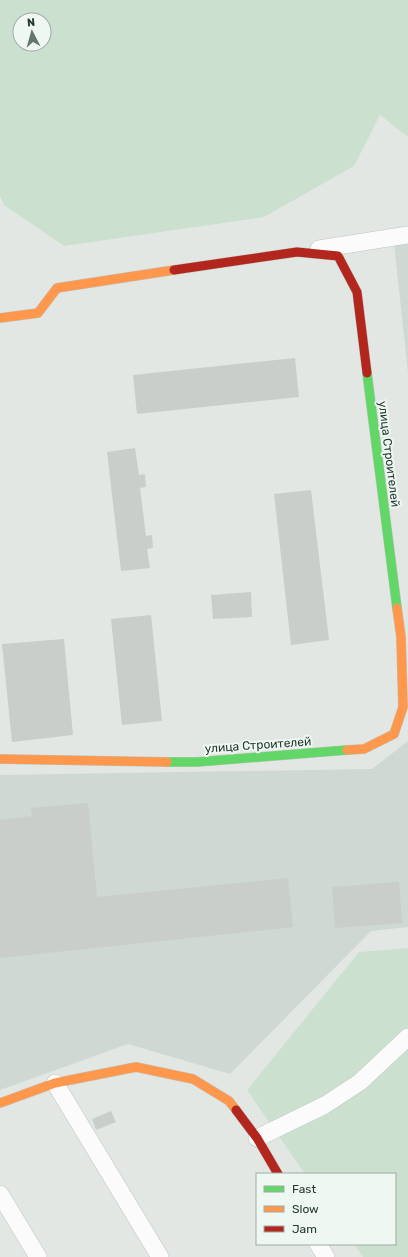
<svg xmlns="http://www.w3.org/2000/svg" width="408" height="1257" font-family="Rubik,sans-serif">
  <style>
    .built { fill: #cfd8d3 }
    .green { fill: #cbe0ce; fill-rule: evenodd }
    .building { fill: #c9cecb }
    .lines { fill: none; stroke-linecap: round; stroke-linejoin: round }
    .street-casing { stroke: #bfc4c1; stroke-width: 18 }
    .fast-casing { stroke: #bec5c1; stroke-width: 10 }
    .slow-casing { stroke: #bec5c1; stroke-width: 10 }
    .jam-casing { stroke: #bec5c1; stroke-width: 10 }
    .street { stroke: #fbfbfb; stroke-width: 17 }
    .fast { stroke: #63d668; stroke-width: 9 }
    .slow { stroke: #ff974d; stroke-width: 9 }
    .jam { stroke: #b3261e; stroke-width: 9 }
    .labels { text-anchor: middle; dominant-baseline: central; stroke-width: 4; stroke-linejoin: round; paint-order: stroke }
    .street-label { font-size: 12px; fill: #21392f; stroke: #eff7f2 }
  </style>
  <rect width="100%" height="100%" fill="#e2e7e4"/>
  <!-- built -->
  <g class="built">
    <polygon points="408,242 408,373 394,243"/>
    <polygon points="408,741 408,927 371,931 230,1074 128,1044 0,1090 0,775 372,769"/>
  </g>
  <!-- green -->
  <g class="green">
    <path d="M0,0H408V137L380,115L354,166L264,217L64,246L4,205L0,196ZM20,20H44V44H20Z"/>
    <polygon points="408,948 408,1257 363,1257 354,1244 395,1244 395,1174 305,1174 247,1090 359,952"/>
  </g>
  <!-- building -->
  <g class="building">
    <polygon points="295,358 299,397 137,414 133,375"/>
    <polygon points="135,448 139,475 145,474 146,487 140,488 146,536 152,535 153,548 147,549 150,568 121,571 107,452"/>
    <polygon points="311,490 329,640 291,645 274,494"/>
    <polygon points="251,592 252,617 213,619 211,595"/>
    <polygon points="151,615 162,721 122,725 111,619"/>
    <polygon points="64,639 73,735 12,742 2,644"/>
    <polygon points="88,803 97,897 288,878 293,927 0,958 0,820 32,816 31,808"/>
    <polygon points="399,882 402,923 335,928 332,887"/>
    <polygon points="111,1111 116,1122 96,1130 92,1119"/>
  </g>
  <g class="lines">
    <!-- street casing -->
    <g class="street-casing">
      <g id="street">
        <polyline points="319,249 408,235"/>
        <polyline points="55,1083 160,1257"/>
        <polyline points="257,1138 325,1105 360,1082 408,1037"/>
        <polyline points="0,1194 38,1257"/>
        <polyline points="318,1244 326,1257"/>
      </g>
    </g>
    <!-- fast casing -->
    <g class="fast-casing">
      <g id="fast">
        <polyline points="367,373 397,608"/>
        <polyline points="167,762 197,762 347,750"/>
      </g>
    </g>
    <!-- slow casing -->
    <g class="slow-casing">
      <g id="slow">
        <polyline points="0,318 38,313 57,288 174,270"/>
        <polyline points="347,750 364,749 394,734 403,707 401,637 397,608"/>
        <polyline points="0,759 167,762"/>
        <polyline points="0,1103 55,1083 136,1067 193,1079 229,1101 236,1110"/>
      </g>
    </g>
    <!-- jam casing -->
    <g class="jam-casing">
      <g id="jam">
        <polyline points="174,270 297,252 338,256 357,292 367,373"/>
        <polyline points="236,1110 257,1138 278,1174"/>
      </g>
    </g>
    <!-- street -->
    <use href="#street" class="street"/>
    <!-- fast -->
    <use href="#fast" class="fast"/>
    <!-- slow -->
    <use href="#slow" class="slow"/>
    <!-- jam -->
    <use href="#jam" class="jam"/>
  </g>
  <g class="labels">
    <!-- street labels -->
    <g class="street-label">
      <text transform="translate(389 454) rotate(83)">улица Строителей</text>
      <text transform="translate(258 745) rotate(-4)">улица Строителей</text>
    </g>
  </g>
  <!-- legend -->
  <rect x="256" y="1173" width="140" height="72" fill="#eff7f2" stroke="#9daba4"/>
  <rect x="264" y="1186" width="20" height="6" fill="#63d668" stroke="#9daba4"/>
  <text x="292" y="1193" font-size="12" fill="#21392f">Fast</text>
  <rect x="264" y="1206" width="20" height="6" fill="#ff974d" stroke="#9daba4"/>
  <text x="292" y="1213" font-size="12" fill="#21392f">Slow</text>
  <rect x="264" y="1226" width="20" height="6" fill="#b3261e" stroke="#9daba4"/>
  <text x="292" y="1233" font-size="12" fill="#21392f">Jam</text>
  <!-- north arrow -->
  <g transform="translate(32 32) rotate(354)"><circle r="19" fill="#eff7f2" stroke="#9daba4"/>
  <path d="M0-3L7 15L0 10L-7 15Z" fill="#65766e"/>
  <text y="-6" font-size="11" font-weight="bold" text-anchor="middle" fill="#21392f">N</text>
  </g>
</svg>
